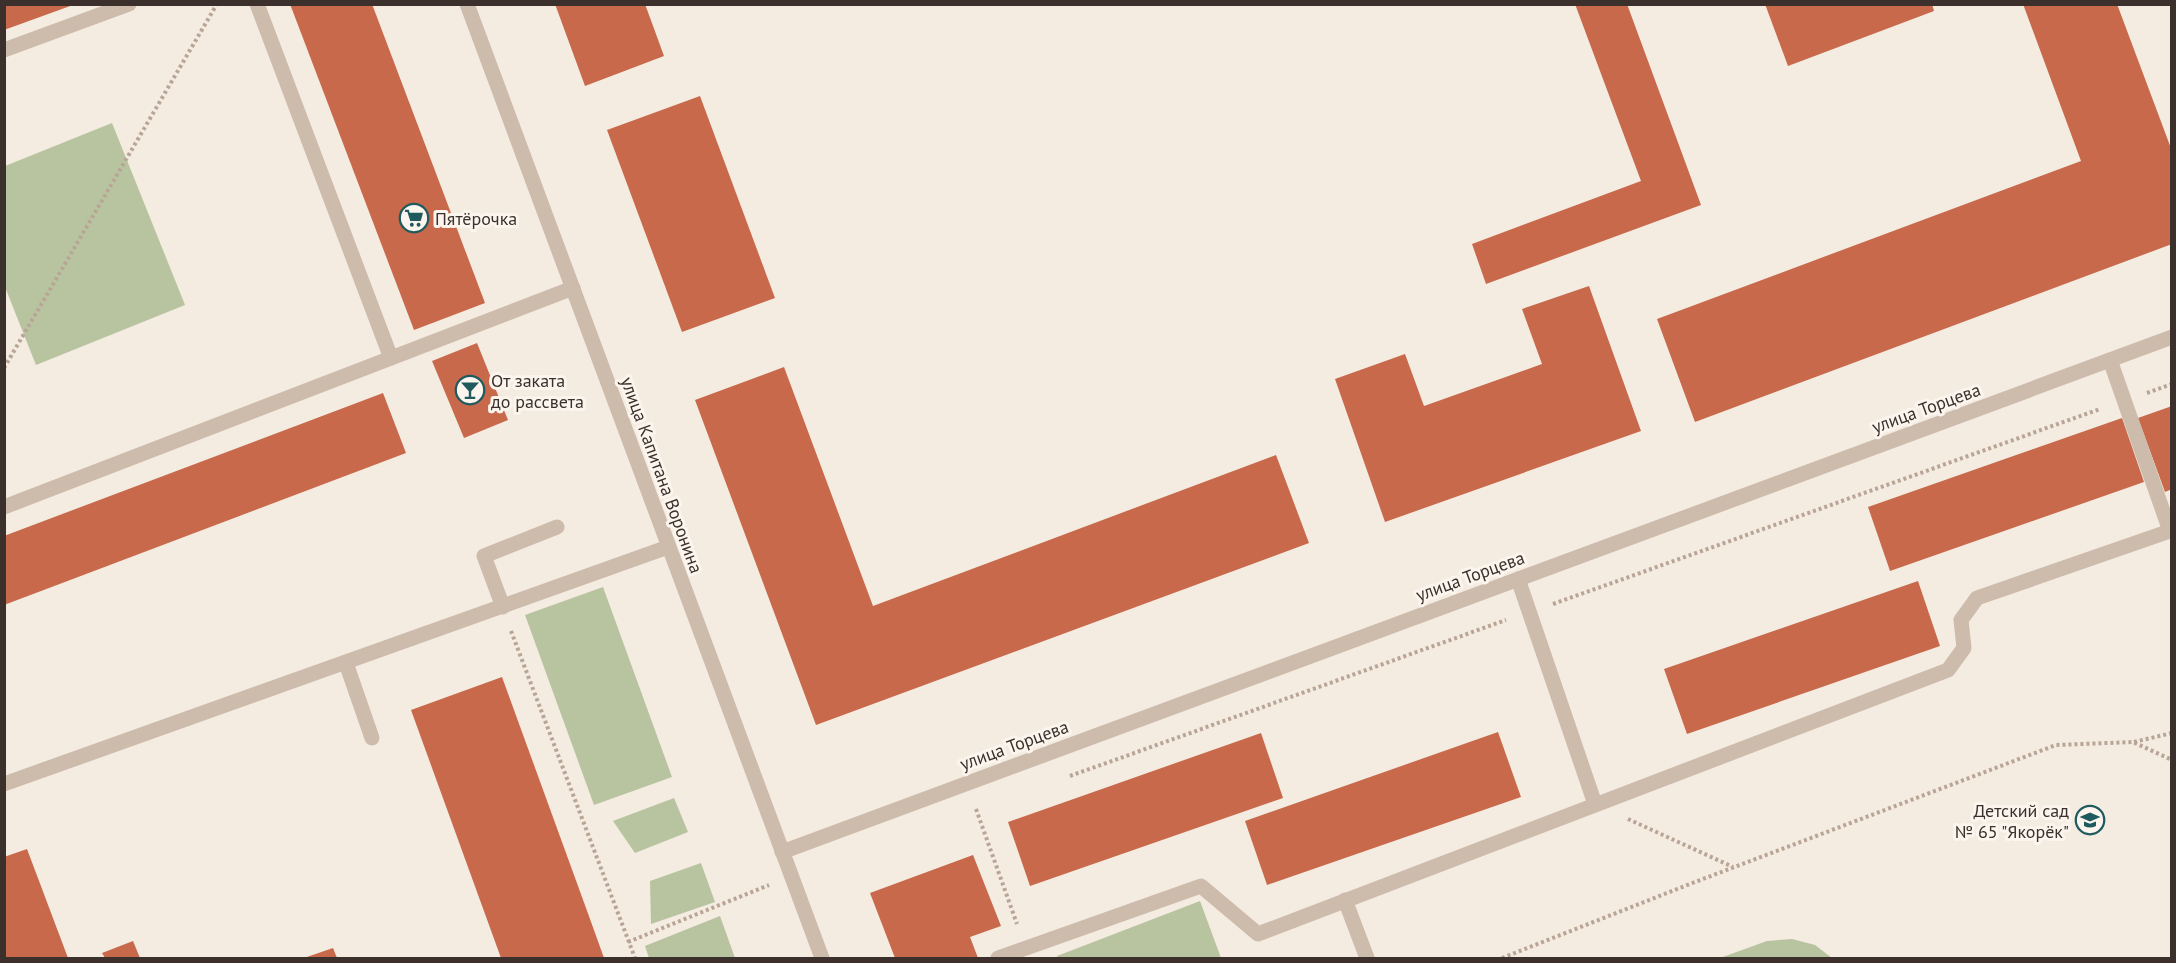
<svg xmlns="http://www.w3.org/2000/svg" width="2176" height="963" font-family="'PT Sans',sans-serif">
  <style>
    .green { fill: #b8c4a0 }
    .building { fill: #c8694b }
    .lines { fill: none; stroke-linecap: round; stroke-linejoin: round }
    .path { stroke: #b9a596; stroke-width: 4; stroke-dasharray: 3 3; stroke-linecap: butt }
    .minor { stroke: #cdbbac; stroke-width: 15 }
    .labels { text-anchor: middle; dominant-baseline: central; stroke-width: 6; stroke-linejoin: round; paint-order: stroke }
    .poi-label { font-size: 18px; fill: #3b302b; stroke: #fbf5ee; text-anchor: start }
    .street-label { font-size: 18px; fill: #3b302b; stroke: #fbf5ee }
  </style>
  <rect width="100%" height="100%" fill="#f4ebe1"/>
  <!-- green -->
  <g class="green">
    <polygon points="112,123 185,305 36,365 5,287 5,166"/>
    <polygon points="603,587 672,777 594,805 525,615"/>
    <polygon points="674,798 688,832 635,853 613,821"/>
    <polygon points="701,863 715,902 651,924 650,881"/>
    <polygon points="1200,901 1221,958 1058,958 1057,956"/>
    <polygon points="720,916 735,958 649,958 645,946"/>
    <polygon points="1792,939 1815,945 1832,958 1720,958 1767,941"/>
  </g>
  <!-- building -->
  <g class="building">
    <polygon points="4,4 73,4 73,5 4,30"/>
    <polygon points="290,4 372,4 485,303 414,330"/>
    <polygon points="555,4 645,4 664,56 585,86"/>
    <polygon points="1575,4 1627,4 1701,205 1486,284 1472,244 1641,181"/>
    <polygon points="1765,4 1932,4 1934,11 1788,66"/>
    <polygon points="2023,4 2117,4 2172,151 2172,244 1695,422 1657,319 2081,161"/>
    <polygon points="700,96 775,298 682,332 607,130"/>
    <polygon points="1589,286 1641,431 1385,522 1335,379 1405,354 1424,406 1542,364 1522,309"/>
    <polygon points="477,343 508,420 464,438 432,361"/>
    <polygon points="784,367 873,606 1276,455 1309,543 816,725 695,400"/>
    <polygon points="383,393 406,453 4,605 4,536"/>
    <polygon points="2172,406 2172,489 2165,492 2138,418"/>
    <polygon points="2122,418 2144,482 1890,571 1868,507"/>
    <polygon points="1918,581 1940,646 1687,734 1664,669"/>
    <polygon points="502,677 590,919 604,958 501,958 411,710"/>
    <polygon points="1498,732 1521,797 1267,885 1245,821"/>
    <polygon points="1261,733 1283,798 1030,886 1008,822"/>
    <polygon points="27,849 68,958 4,958 4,857"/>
    <polygon points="973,855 1001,926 970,937 978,958 895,958 870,893"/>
    <polygon points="133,941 140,958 105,958 102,953"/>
    <polygon points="333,948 337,958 304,958"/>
  </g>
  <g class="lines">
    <!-- path -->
    <g class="path">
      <polyline points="4,368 217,4"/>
      <polyline points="2147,393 2172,384"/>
      <polyline points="1553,604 2100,409"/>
      <polyline points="511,631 635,958"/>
      <polyline points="2134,742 2172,733"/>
      <polyline points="1070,776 1506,620"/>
      <polyline points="976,809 1017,924"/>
      <polyline points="1628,819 1733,867"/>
      <polyline points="628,942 769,885"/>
      <polyline points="1502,958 1695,882 2056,745 2133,742 2172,760"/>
    </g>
    <!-- minor -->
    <g class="minor">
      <polyline points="257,4 391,358"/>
      <polyline points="467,4 822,958"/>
      <polyline points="4,50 129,4"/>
      <polyline points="4,507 573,288"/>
      <polyline points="1518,579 1595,804"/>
      <polyline points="503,607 484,556 557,527"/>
      <polyline points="346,663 372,738"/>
      <polyline points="4,784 668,547"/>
      <polyline points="782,852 2172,337"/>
      <polyline points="1345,900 1367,958"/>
      <polyline points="998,958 1201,886 1258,934 1948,670 1964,648 1961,620 1977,598 2170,531 2110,360"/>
    </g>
  </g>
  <!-- icons -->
  <defs>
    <g id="supermarket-ring" transform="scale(1.5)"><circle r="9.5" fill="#fbf5ee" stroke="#1f5a5e" stroke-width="1.5"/><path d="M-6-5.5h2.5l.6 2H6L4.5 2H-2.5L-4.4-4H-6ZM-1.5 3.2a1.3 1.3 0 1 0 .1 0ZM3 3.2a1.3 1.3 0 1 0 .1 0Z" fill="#1f5a5e"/></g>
    <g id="bar-ring" transform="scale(1.5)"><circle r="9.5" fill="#fbf5ee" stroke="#1f5a5e" stroke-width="1.5"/><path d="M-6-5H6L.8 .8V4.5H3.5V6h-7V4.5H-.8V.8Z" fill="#1f5a5e"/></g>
    <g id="school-ring" transform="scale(1.5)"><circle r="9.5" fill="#fbf5ee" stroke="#1f5a5e" stroke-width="1.5"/><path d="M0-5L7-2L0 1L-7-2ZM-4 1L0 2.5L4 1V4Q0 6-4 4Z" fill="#1f5a5e"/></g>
  </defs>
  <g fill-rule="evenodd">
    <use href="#supermarket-ring" x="414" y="218"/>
    <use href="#bar-ring" x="470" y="390"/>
    <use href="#school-ring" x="2090" y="820"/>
  </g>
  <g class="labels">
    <!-- poi labels -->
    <g class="poi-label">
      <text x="435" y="218">Пятёрочка</text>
      <text x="491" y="380">От заката<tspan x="491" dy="21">до рассвета</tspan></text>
      <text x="2069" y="810" text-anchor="end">Детский сад<tspan x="2069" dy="21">№ 65 "Якорёк"</tspan></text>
    </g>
    <!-- street labels -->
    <g class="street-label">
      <text transform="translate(1926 408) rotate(-20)">улица Торцева</text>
      <text transform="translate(662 475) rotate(70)">улица Капитана Воронина</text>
      <text transform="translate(1470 576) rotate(-20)">улица Торцева</text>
      <text transform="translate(1014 745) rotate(-20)">улица Торцева</text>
    </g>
  </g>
  <!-- border -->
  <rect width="2176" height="963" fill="none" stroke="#3b302b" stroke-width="12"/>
</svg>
